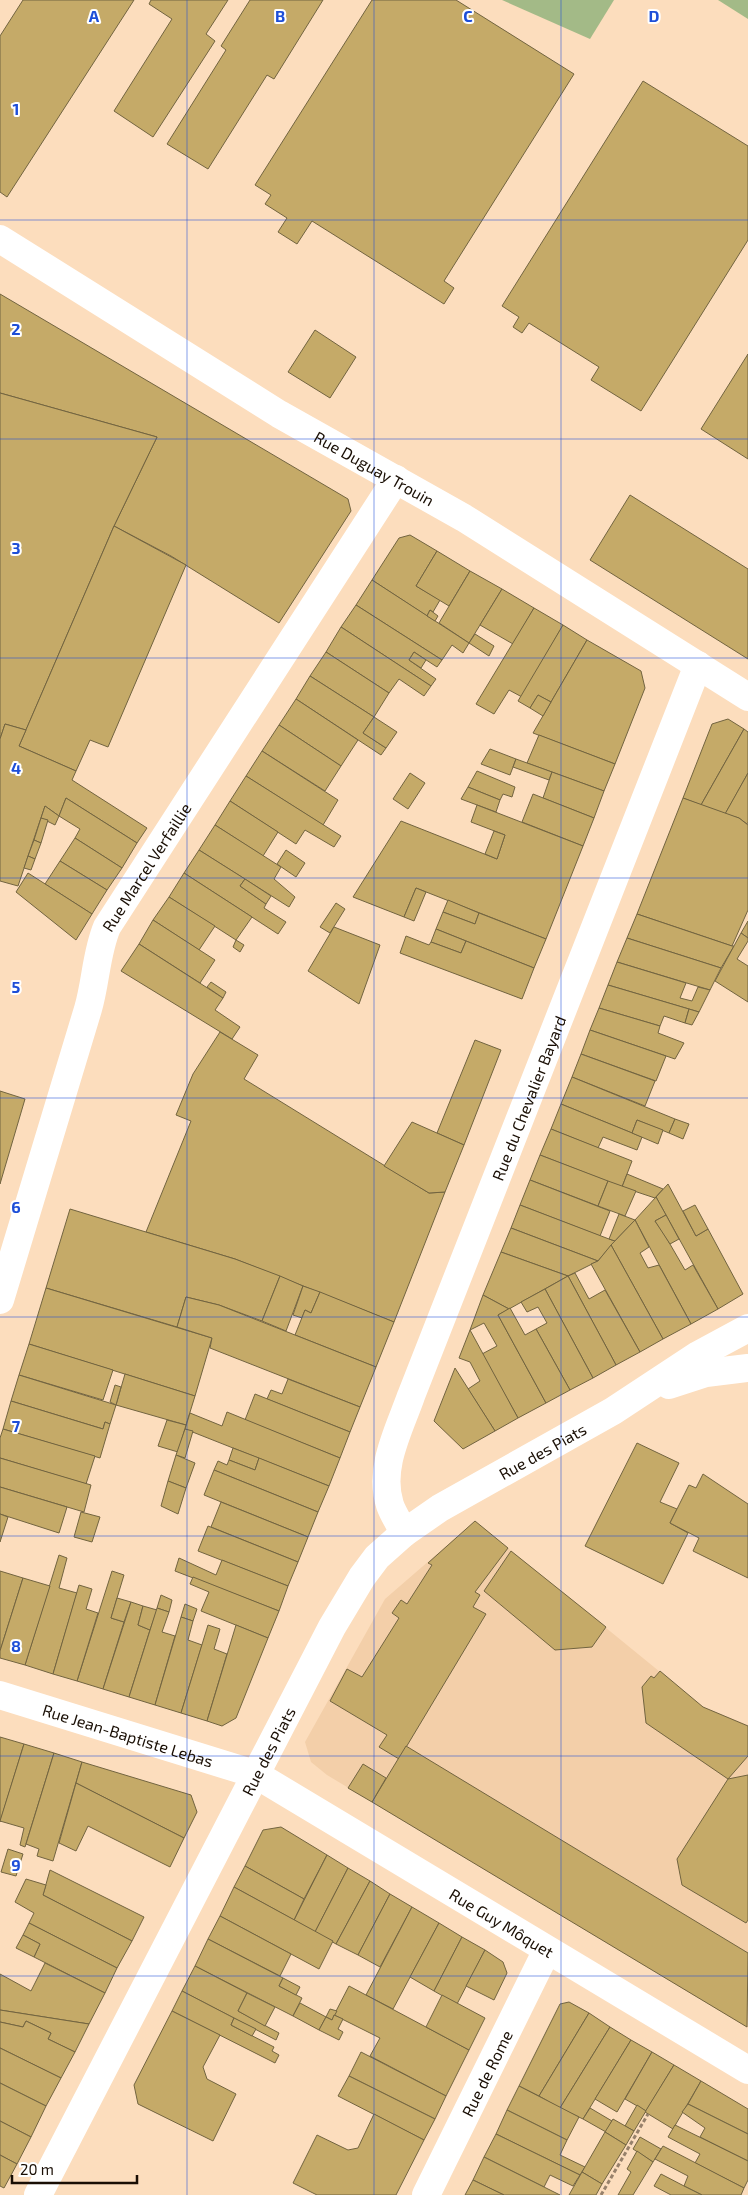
<svg xmlns="http://www.w3.org/2000/svg" width="748" height="2195" font-family="'Exo 2',sans-serif">
  <style>
    .built { fill: #f3cfa9 }
    .green { fill: #a3ba87 }
    .building { fill: #c5aa68; stroke: #726440 }
    .lines { fill: none; stroke-linecap: round; stroke-linejoin: round }
    .path { stroke: #97816b; stroke-width: 3; stroke-dasharray: 4 2.5; stroke-linecap: butt }
    .minor { stroke: #fff; stroke-width: 28 }
    .grid { fill: none; stroke: #1d4ed8; stroke-width: 1; stroke-opacity: 0.55 }
    .labels { text-anchor: middle; dominant-baseline: central; stroke-width: 4; stroke-linejoin: round; paint-order: stroke }
    .street-label { font-size: 16px; fill: #190e04; stroke: #fff }
    .grid-label { font-size: 16px; text-anchor: middle; font-weight: bold; fill: #1d4ed8; stroke: #fff; stroke-width: 4; stroke-linejoin: round; paint-order: stroke }
  </style>
  <rect width="100%" height="100%" fill="#fcddbd"/>
  <!-- built -->
  <polygon class="built" points="475,1521 703,1707 748,1725 748,2028 327,1775 311,1762 305,1742 385,1599"/>
  <!-- green -->
  <g class="green">
    <polygon points="502,0 614,0 590,39"/>
    <polygon points="718,0 748,0 748,19"/>
  </g>
  <!-- building -->
  <g class="building">
    <polygon points="23,0 134,0 7,197 0,192 0,36"/>
    <polygon points="151,0 228,0 206,34 215,41 153,137 114,111 172,19 149,4"/>
    <polygon points="250,0 323,0 274,79 267,75 208,169 167,144 226,50 221,46"/>
    <polygon points="372,0 456,0 574,74 444,281 454,288 444,304 312,221 297,244 278,232 287,218 265,204 271,195 255,185"/>
    <polygon points="643,81 748,146 748,240 641,411 591,380 599,367 529,323 522,333 513,327 519,317 502,306"/>
    <polygon points="0,294 348,499 351,511 279,623 171,556 114,526 157,437 0,393"/>
    <polygon points="315,330 356,357 330,398 288,372"/>
    <polygon points="748,354 748,459 701,429"/>
    <polygon points="0,393 157,437 114,526 26,730 5,724 0,739"/>
    <polygon points="630,495 748,569 748,659 590,560"/>
    <polygon points="114,526 186,565 108,747 90,740 76,771 19,746"/>
    <polygon points="410,535 437,551 416,586 440,600 433,612 430,610 427,616 372,580 399,538"/>
    <polygon points="437,551 470,571 449,606 416,586"/>
    <polygon points="470,571 502,589 469,643 439,623"/>
    <polygon points="372,580 469,643 463,653 452,645 442,660 356,605"/>
    <polygon points="502,589 534,608 513,644 480,625"/>
    <polygon points="356,605 442,660 437,667 414,652 409,660 436,679 431,686 341,627"/>
    <polygon points="534,608 563,625 522,697 509,690 494,714 476,704"/>
    <polygon points="430,610 438,616 435,621 427,616"/>
    <polygon points="563,625 587,640 551,702 538,695 530,708 518,701"/>
    <polygon points="341,627 431,686 424,696 399,679 389,693 326,652"/>
    <polygon points="475,634 494,646 489,656 469,643"/>
    <polygon points="587,640 641,671 645,688 615,764 533,733"/>
    <polygon points="326,652 389,693 374,717 310,676"/>
    <polygon points="414,652 426,660 421,668 409,660"/>
    <polygon points="310,676 374,717 363,733 386,748 381,755 296,699"/>
    <polygon points="538,695 551,702 543,716 530,708"/>
    <polygon points="296,699 358,740 341,766 279,725"/>
    <polygon points="374,717 397,732 386,748 363,733"/>
    <polygon points="728,719 744,729 701,805 683,798 712,724"/>
    <polygon points="5,724 26,730 19,746 76,771 72,780 147,828 137,843 66,798 59,816 45,806 18,886 0,881 0,739"/>
    <polygon points="279,725 341,766 325,791 262,751"/>
    <polygon points="744,729 748,732 748,773 732,802 725,814 701,805"/>
    <polygon points="539,735 615,764 604,791 527,763"/>
    <polygon points="490,749 516,759 510,775 481,764"/>
    <polygon points="262,751 338,800 323,825 246,776"/>
    <polygon points="516,759 552,772 549,780 513,767"/>
    <polygon points="477,771 515,787 512,797 503,794 500,800 468,787"/>
    <polygon points="552,772 604,791 594,818 543,798"/>
    <polygon points="410,773 425,783 408,809 393,799"/>
    <polygon points="748,773 748,822 747,824 739,818 725,814"/>
    <polygon points="246,776 341,836 334,847 305,830 296,844 230,801"/>
    <polygon points="468,787 500,800 496,812 461,799"/>
    <polygon points="533,794 594,818 583,846 522,822"/>
    <polygon points="66,798 137,843 122,868 75,838 80,829 59,816"/>
    <polygon points="683,798 739,818 748,825 748,910 732,946 637,914"/>
    <polygon points="230,801 278,832 263,856 215,825"/>
    <polygon points="477,805 583,846 546,939 416,888 404,917 353,897 401,821 497,859 505,835 471,822"/>
    <polygon points="45,806 59,816 55,825 41,818"/>
    <polygon points="41,818 48,820 41,843 34,840"/>
    <polygon points="215,825 281,867 274,879 295,897 289,907 199,850"/>
    <polygon points="494,831 505,835 497,859 485,854"/>
    <polygon points="75,838 122,868 107,890 60,861"/>
    <polygon points="34,840 41,843 35,859 28,856"/>
    <polygon points="199,850 245,879 240,886 266,904 264,908 286,922 278,934 184,873"/>
    <polygon points="286,850 305,863 296,877 277,864"/>
    <polygon points="28,856 35,859 31,870 24,868"/>
    <polygon points="60,861 107,890 92,914 45,884"/>
    <polygon points="28,873 92,914 76,940 16,892"/>
    <polygon points="184,873 252,917 236,940 169,897"/>
    <polygon points="245,879 271,896 266,904 240,886"/>
    <polygon points="416,888 426,892 414,921 404,917"/>
    <polygon points="169,897 215,926 199,950 153,920"/>
    <polygon points="448,900 479,913 475,924 443,912"/>
    <polygon points="336,903 345,909 330,933 320,927"/>
    <polygon points="443,912 475,924 479,913 546,939 534,968 436,929"/>
    <polygon points="637,914 732,946 734,946 721,968 627,938"/>
    <polygon points="153,920 215,960 200,983 139,944"/>
    <polygon points="748,921 748,938 741,933"/>
    <polygon points="334,927 380,945 359,1004 308,971"/>
    <polygon points="436,929 466,941 461,953 431,942"/>
    <polygon points="741,933 748,938 748,941 737,959 748,966 748,1002 715,981"/>
    <polygon points="406,936 429,945 431,942 461,953 466,941 534,968 522,999 400,953"/>
    <polygon points="627,938 721,968 710,990 617,962"/>
    <polygon points="236,940 244,945 240,952 233,947"/>
    <polygon points="139,944 223,998 215,1010 240,1027 232,1039 121,971"/>
    <polygon points="617,962 686,983 680,998 692,1001 698,987 710,990 699,1012 608,985"/>
    <polygon points="211,982 226,992 223,998 207,987"/>
    <polygon points="608,985 689,1009 685,1023 664,1016 660,1026 599,1008"/>
    <polygon points="599,1008 660,1026 658,1033 684,1043 675,1059 590,1030"/>
    <polygon points="689,1009 699,1012 692,1025 685,1023"/>
    <polygon points="590,1030 666,1056 656,1081 581,1054"/>
    <polygon points="220,1032 258,1055 244,1079 429,1193 445,1192 394,1322 235,1259 146,1232 191,1121 176,1115 193,1074"/>
    <polygon points="475,1040 501,1050 464,1145 437,1133"/>
    <polygon points="581,1054 655,1081 645,1106 572,1077"/>
    <polygon points="572,1077 675,1119 669,1133 637,1120 632,1133 561,1104"/>
    <polygon points="0,1091 25,1099 0,1184"/>
    <polygon points="561,1104 642,1137 637,1150 603,1137 598,1148 551,1129"/>
    <polygon points="675,1119 689,1124 683,1139 669,1133"/>
    <polygon points="637,1120 663,1130 658,1144 632,1133"/>
    <polygon points="412,1122 464,1145 445,1192 429,1193 384,1166"/>
    <polygon points="551,1129 632,1161 622,1187 540,1155"/>
    <polygon points="540,1155 608,1181 598,1206 530,1180"/>
    <polygon points="627,1174 663,1189 655,1198 622,1187"/>
    <polygon points="530,1180 610,1211 600,1236 520,1205"/>
    <polygon points="608,1181 636,1191 625,1216 598,1206"/>
    <polygon points="668,1184 696,1236 708,1229 743,1294 718,1309 656,1197"/>
    <polygon points="656,1197 666,1215 655,1221 663,1232 685,1270 693,1265 718,1309 691,1324 635,1220"/>
    <polygon points="520,1205 609,1239 615,1241 598,1261 511,1228"/>
    <polygon points="695,1205 708,1229 696,1236 683,1211"/>
    <polygon points="70,1209 235,1259 280,1276 262,1321 219,1305 186,1297 177,1327 46,1288"/>
    <polygon points="619,1214 635,1220 615,1241 609,1239"/>
    <polygon points="666,1215 679,1239 670,1244 655,1221"/>
    <polygon points="635,1220 649,1247 640,1253 648,1268 659,1265 691,1324 663,1339 611,1245"/>
    <polygon points="511,1228 598,1261 568,1276 501,1252"/>
    <polygon points="611,1245 663,1339 640,1352 591,1264 598,1261"/>
    <polygon points="501,1252 568,1276 509,1309 483,1295"/>
    <polygon points="575,1273 589,1299 605,1290 640,1352 616,1365 568,1276"/>
    <polygon points="280,1276 303,1286 286,1331 262,1321"/>
    <polygon points="568,1276 616,1365 593,1378 545,1289"/>
    <polygon points="303,1286 320,1292 311,1313 305,1310 302,1318 293,1315"/>
    <polygon points="46,1288 212,1338 195,1396 29,1344"/>
    <polygon points="545,1289 593,1378 570,1390 536,1329 547,1323 538,1307 527,1312 521,1302"/>
    <polygon points="320,1292 394,1322 376,1367 295,1335 305,1310 311,1313"/>
    <polygon points="483,1295 509,1309 498,1315 546,1403 518,1418 482,1354 497,1346 484,1323 470,1330"/>
    <polygon points="186,1297 219,1305 376,1367 360,1407 210,1348 212,1338 177,1327"/>
    <polygon points="510,1308 525,1335 536,1329 570,1390 546,1403 498,1315"/>
    <polygon points="470,1330 518,1418 495,1431 468,1389 480,1381 470,1362 459,1358"/>
    <polygon points="29,1344 113,1370 103,1400 19,1375"/>
    <polygon points="455,1368 495,1431 463,1449 434,1421"/>
    <polygon points="125,1374 195,1396 186,1425 116,1405"/>
    <polygon points="19,1375 116,1405 110,1424 105,1422 103,1429 11,1401"/>
    <polygon points="288,1379 360,1407 350,1432 267,1399 271,1390 282,1394"/>
    <polygon points="115,1385 121,1387 116,1405 110,1402"/>
    <polygon points="255,1394 350,1432 340,1458 245,1420"/>
    <polygon points="11,1401 103,1429 105,1422 110,1424 100,1458 3,1429"/>
    <polygon points="227,1412 340,1458 329,1486 185,1429 190,1413 222,1426"/>
    <polygon points="167,1420 186,1425 178,1452 158,1446"/>
    <polygon points="3,1429 95,1456 86,1484 0,1458 0,1438"/>
    <polygon points="185,1429 193,1431 185,1458 176,1455"/>
    <polygon points="637,1443 679,1463 660,1502 677,1509 670,1523 688,1533 663,1584 585,1546"/>
    <polygon points="233,1448 259,1458 255,1470 229,1460"/>
    <polygon points="176,1455 195,1463 186,1488 168,1481"/>
    <polygon points="0,1458 91,1485 84,1512 0,1487"/>
    <polygon points="259,1458 329,1486 318,1512 214,1470 218,1461 227,1465 229,1460 255,1470"/>
    <polygon points="214,1470 318,1512 308,1537 204,1495"/>
    <polygon points="703,1474 748,1504 748,1578 693,1551 699,1538 670,1523 689,1485 696,1488"/>
    <polygon points="168,1481 186,1488 178,1514 161,1506"/>
    <polygon points="0,1487 67,1507 59,1533 0,1514"/>
    <polygon points="221,1502 308,1537 298,1562 211,1527"/>
    <polygon points="81,1512 100,1517 92,1542 74,1537"/>
    <polygon points="0,1514 8,1517 0,1542"/>
    <polygon points="475,1521 508,1548 475,1592 480,1595 473,1607 486,1614 399,1759 379,1747 387,1735 330,1701 347,1669 362,1677 399,1618 392,1613 401,1600 407,1604 432,1565 428,1563"/>
    <polygon points="208,1526 298,1562 288,1586 198,1551"/>
    <polygon points="511,1551 606,1627 592,1647 555,1650 484,1591"/>
    <polygon points="59,1555 67,1558 59,1588 77,1593 53,1674 25,1665"/>
    <polygon points="179,1558 216,1575 222,1560 288,1586 279,1611 175,1571"/>
    <polygon points="0,1571 23,1578 0,1651"/>
    <polygon points="112,1571 124,1575 111,1618 124,1622 103,1689 77,1681"/>
    <polygon points="193,1577 279,1611 268,1638 201,1611 209,1592 190,1584"/>
    <polygon points="23,1578 50,1586 25,1665 0,1658 0,1651"/>
    <polygon points="79,1585 92,1589 86,1609 98,1613 77,1681 53,1674"/>
    <polygon points="161,1595 172,1600 169,1612 157,1608"/>
    <polygon points="117,1598 131,1602 124,1622 111,1618"/>
    <polygon points="131,1602 143,1606 138,1625 150,1630 129,1697 103,1689"/>
    <polygon points="185,1604 197,1609 193,1621 181,1617"/>
    <polygon points="143,1606 157,1610 150,1630 138,1625"/>
    <polygon points="157,1608 169,1612 162,1632 175,1636 155,1705 129,1697"/>
    <polygon points="181,1617 193,1621 188,1640 202,1645 181,1713 155,1705"/>
    <polygon points="208,1625 220,1629 214,1649 227,1654 207,1721 181,1713"/>
    <polygon points="236,1625 268,1638 236,1718 222,1726 207,1721"/>
    <polygon points="660,1671 703,1707 748,1726 748,1756 728,1779 646,1723 642,1687 651,1676 654,1678"/>
    <polygon points="0,1737 24,1744 0,1822"/>
    <polygon points="24,1744 54,1753 25,1847 20,1845 24,1828 0,1821"/>
    <polygon points="406,1746 748,1953 747,2027 372,1802"/>
    <polygon points="54,1753 82,1762 53,1861 37,1856 39,1849 26,1844"/>
    <polygon points="82,1762 191,1795 197,1812 184,1838 76,1783"/>
    <polygon points="363,1764 386,1778 372,1802 348,1788"/>
    <polygon points="748,1775 748,1920 746,1923 682,1885 677,1859 728,1779"/>
    <polygon points="76,1783 184,1838 170,1867 88,1826 76,1851 59,1843"/>
    <polygon points="281,1827 327,1855 304,1899 245,1866 263,1830"/>
    <polygon points="8,1849 23,1854 16,1876 1,1872"/>
    <polygon points="327,1855 348,1868 315,1932 294,1920"/>
    <polygon points="245,1866 304,1899 294,1920 234,1887"/>
    <polygon points="348,1868 370,1881 336,1944 315,1932"/>
    <polygon points="50,1870 144,1917 132,1941 43,1895"/>
    <polygon points="26,1879 46,1885 43,1895 132,1941 117,1968 29,1923 34,1913 15,1902"/>
    <polygon points="370,1881 390,1894 358,1955 336,1944"/>
    <polygon points="234,1887 333,1941 319,1969 220,1916"/>
    <polygon points="390,1894 412,1907 380,1967 358,1955"/>
    <polygon points="412,1907 439,1923 393,2009 366,1995"/>
    <polygon points="220,1916 291,1954 280,1976 208,1939"/>
    <polygon points="29,1923 117,1968 105,1993 34,1957 40,1944 23,1935"/>
    <polygon points="439,1923 462,1937 434,1991 410,1977"/>
    <polygon points="23,1935 40,1944 34,1957 16,1948"/>
    <polygon points="462,1937 485,1950 457,2004 434,1991"/>
    <polygon points="208,1939 283,1978 279,1986 302,1998 293,2016 195,1966"/>
    <polygon points="485,1950 503,1962 507,1973 494,2000 466,1986"/>
    <polygon points="45,1963 105,1993 89,2024 0,2010 0,1974 31,1991"/>
    <polygon points="195,1966 247,1993 238,2011 279,2033 276,2040 182,1991"/>
    <polygon points="283,1978 300,1987 296,1995 279,1986"/>
    <polygon points="349,1986 469,2050 446,2096 370,2056 380,2038 334,2015"/>
    <polygon points="182,1991 234,2018 231,2025 274,2047 272,2051 279,2055 275,2063 172,2011"/>
    <polygon points="247,1993 275,2007 265,2026 238,2011"/>
    <polygon points="442,1995 485,2018 469,2050 426,2027"/>
    <polygon points="569,2002 589,2013 539,2096 519,2086 560,2004"/>
    <polygon points="300,2003 326,2017 319,2030 293,2016"/>
    <polygon points="330,2009 337,2011 332,2020 326,2017"/>
    <polygon points="0,2010 89,2024 75,2052 48,2039 51,2033 26,2021 23,2027 0,2022"/>
    <polygon points="172,2011 220,2035 203,2067 207,2079 236,2094 213,2141 138,2104 134,2085"/>
    <polygon points="589,2013 610,2027 560,2108 539,2096"/>
    <polygon points="334,2015 343,2019 338,2029 343,2032 339,2040 319,2030 326,2017 332,2020"/>
    <polygon points="234,2018 256,2029 252,2036 231,2025"/>
    <polygon points="26,2021 51,2033 48,2039 75,2052 61,2078 0,2048 0,2022 23,2027"/>
    <polygon points="610,2027 631,2040 583,2119 560,2108"/>
    <polygon points="631,2040 652,2052 617,2112 595,2099"/>
    <polygon points="0,2048 61,2078 46,2106 0,2083"/>
    <polygon points="361,2052 446,2096 435,2119 349,2076"/>
    <polygon points="652,2052 674,2065 646,2111 625,2099"/>
    <polygon points="674,2065 701,2081 673,2129 645,2112"/>
    <polygon points="349,2076 435,2119 424,2140 338,2096"/>
    <polygon points="701,2081 748,2109 748,2134 688,2104"/>
    <polygon points="0,2083 46,2106 31,2137 0,2121"/>
    <polygon points="519,2086 579,2117 567,2140 507,2110"/>
    <polygon points="688,2104 748,2134 748,2161 700,2137 705,2128 682,2112"/>
    <polygon points="637,2105 646,2111 634,2131 625,2126"/>
    <polygon points="590,2108 612,2121 606,2132 583,2119"/>
    <polygon points="507,2110 567,2140 560,2155 585,2167 580,2175 496,2134"/>
    <polygon points="374,2114 424,2140 396,2195 317,2195 293,2183 317,2135 348,2150 358,2148"/>
    <polygon points="613,2119 634,2131 626,2145 605,2132"/>
    <polygon points="0,2121 31,2137 17,2164 0,2155"/>
    <polygon points="675,2125 748,2161 748,2180 744,2188 695,2163 700,2154 668,2137"/>
    <polygon points="605,2132 626,2145 602,2184 582,2172"/>
    <polygon points="496,2134 580,2175 573,2186 550,2175 544,2187 484,2157"/>
    <polygon points="640,2137 661,2149 653,2162 633,2149"/>
    <polygon points="663,2146 744,2188 741,2195 702,2195 684,2186 688,2176 655,2159"/>
    <polygon points="637,2151 653,2162 633,2195 618,2195 631,2172 627,2169"/>
    <polygon points="0,2155 17,2164 4,2188 0,2186"/>
    <polygon points="484,2157 560,2195 504,2195 473,2180"/>
    <polygon points="582,2172 602,2184 596,2195 569,2195"/>
    <polygon points="661,2174 684,2186 702,2195 671,2195 654,2186"/>
    <polygon points="473,2180 504,2195 465,2195"/>
  </g>
  <g class="lines">
    <!-- path -->
    <polyline class="path" points="601,2195 648,2114"/>
    <!-- minor -->
    <g class="minor">
      <path id="s1" d="M0,239L279,414L464,518L748,697"/>
      <path id="s2" d="M0,1300L88,1009C96,982 96,953 107,927L396,479"/>
      <polyline points="669,1385 706,1373 748,1368"/>
      <path id="s3" d="M404,1533C400,1524 393,1514 390,1505C378,1468 399,1430 411,1396L698,665"/>
      <path id="s4" d="M0,1695L255,1774L748,2070"/>
      <path id="s5" d="M38,2195L332,1627L362,1577L377,1557L404,1533L440,1508L613,1411L698,1355L748,1328"/>
      <path id="s6" d="M426,2195L547,1950"/>
    </g>
  </g>
  <!-- grid -->
  <path class="grid" d="M187,0V2195M374,0V2195M561,0V2195M0,220H748M0,439H748M0,658H748M0,878H748M0,1098H748M0,1317H748M0,1536H748M0,1756H748M0,1976H748"/>
  <g class="labels">
    <!-- street labels -->
    <g class="street-label">
      <text stroke="none"><textPath href="#s1" startOffset="439">Rue Duguay Trouin</textPath></text>
      <text stroke="none"><textPath href="#s2" startOffset="460">Rue Marcel Verfaillie</textPath></text>
      <text stroke="none"><textPath href="#s3" startOffset="465">Rue du Chevalier Bayard</textPath></text>
      <text stroke="none"><textPath href="#s5" startOffset="920">Rue des Piats</textPath></text>
      <text stroke="none"><textPath href="#s4" startOffset="134">Rue Jean-Baptiste Lebas</textPath></text>
      <text stroke="none"><textPath href="#s5" startOffset="500">Rue des Piats</textPath></text>
      <text stroke="none"><textPath href="#s4" startOffset="555">Rue Guy Môquet</textPath></text>
      <text stroke="none"><textPath href="#s6" startOffset="136">Rue de Rome</textPath></text>
    </g>
  </g>
  <g class="grid-label">
    <text x="94" y="22">A</text>
    <text x="280" y="22">B</text>
    <text x="468" y="22">C</text>
    <text x="654" y="22">D</text>
    <text x="16" y="115">1</text>
    <text x="16" y="335">2</text>
    <text x="16" y="554">3</text>
    <text x="16" y="774">4</text>
    <text x="16" y="993">5</text>
    <text x="16" y="1213">6</text>
    <text x="16" y="1432">7</text>
    <text x="16" y="1652">8</text>
    <text x="16" y="1871">9</text>
  </g>
  <!-- scale -->
  <path d="M12 2175v8h125v-8" fill="none" stroke="#190e04" stroke-width="2.5"/>
  <text x="20" y="2175" font-size="15" fill="#190e04" stroke="#ffffff" stroke-width="4" paint-order="stroke">20 m</text>
</svg>
